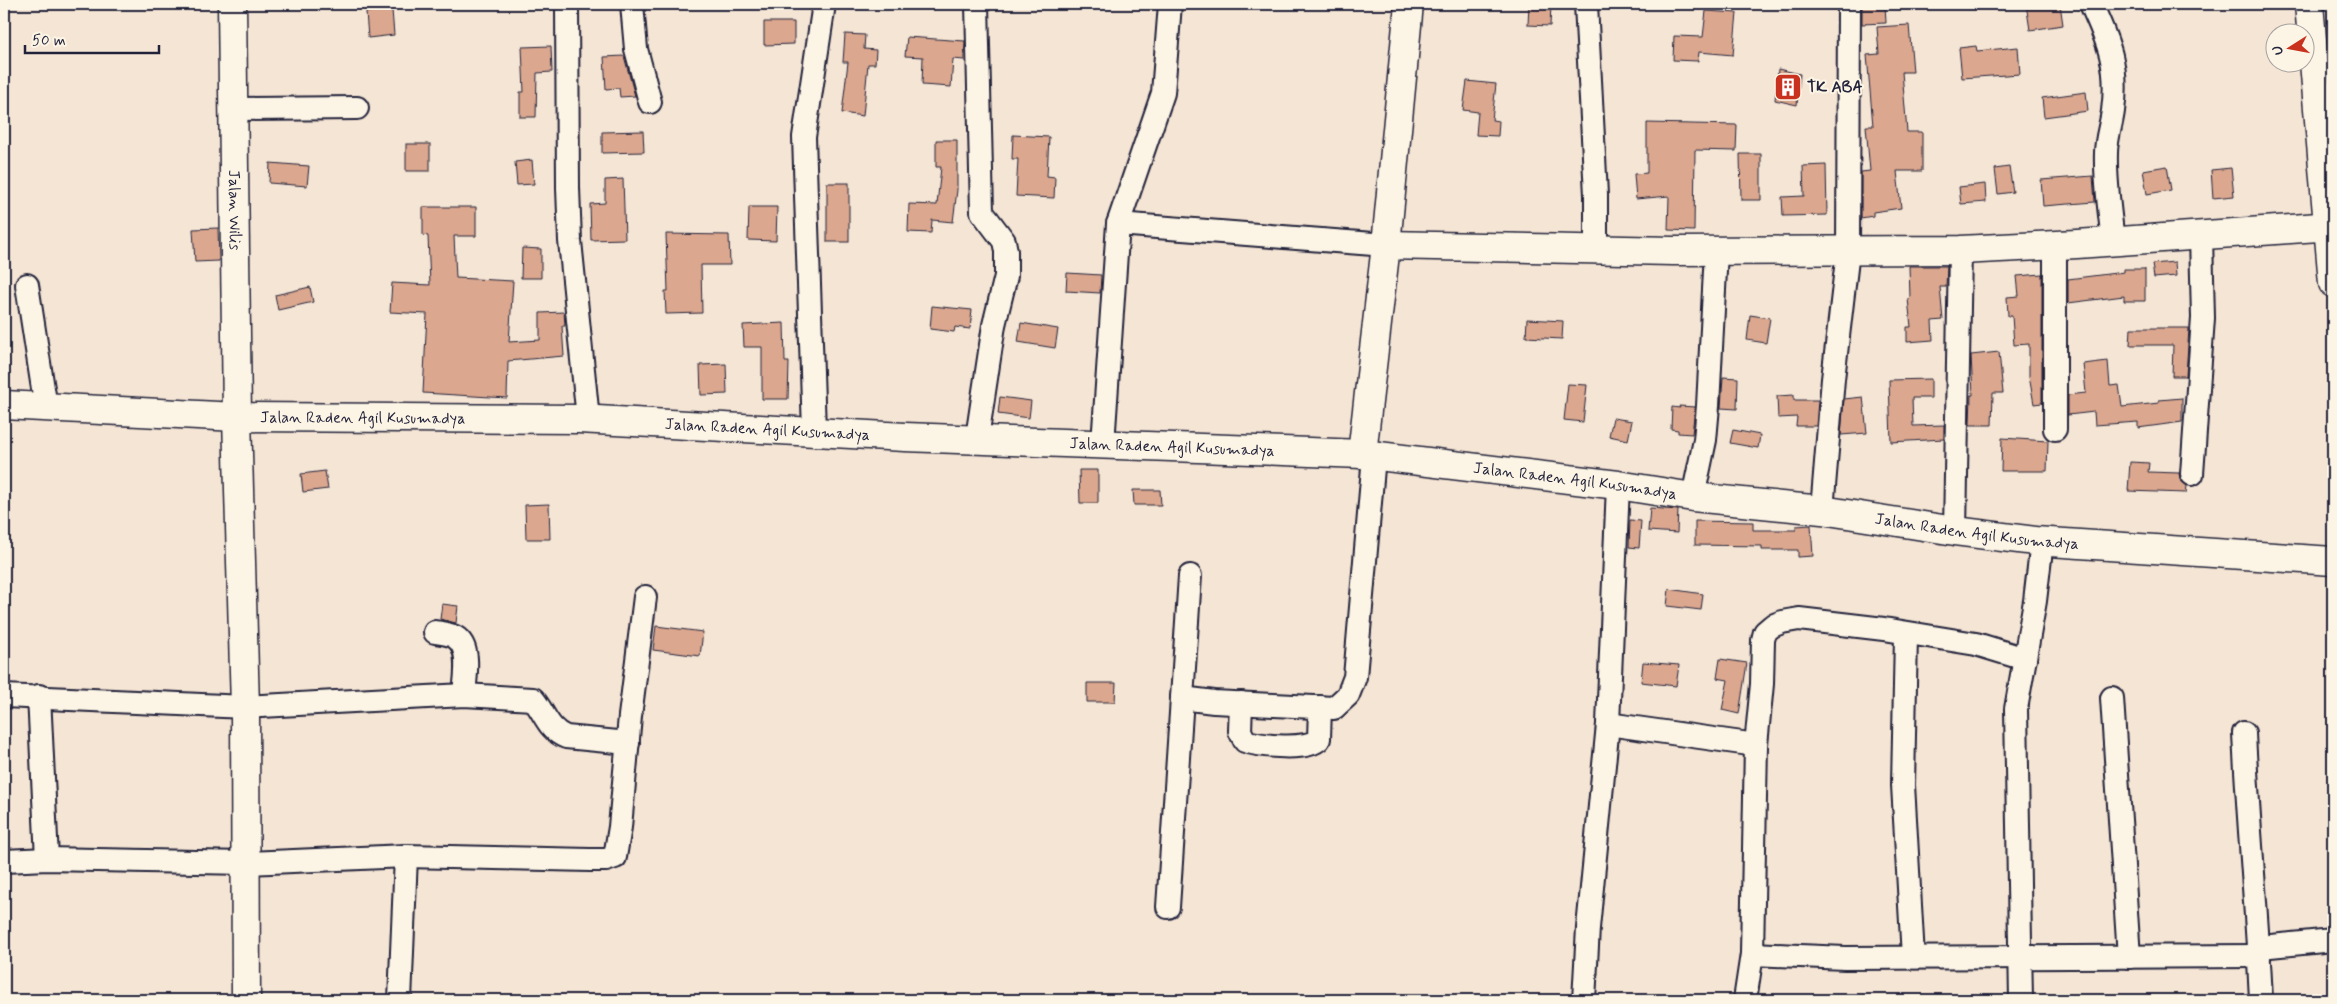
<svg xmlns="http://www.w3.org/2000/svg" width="2337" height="1004" font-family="Mynerve,sans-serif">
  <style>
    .building { fill: #dba78e; stroke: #22223b }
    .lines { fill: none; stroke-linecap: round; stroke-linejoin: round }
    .minor-casing { stroke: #22223b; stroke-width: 26 }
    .major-casing { stroke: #22223b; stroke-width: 31 }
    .minor { stroke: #fcf5e5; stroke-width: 22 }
    .major { stroke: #fcf5e5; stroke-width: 28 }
    .labels { text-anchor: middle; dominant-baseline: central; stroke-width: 4; stroke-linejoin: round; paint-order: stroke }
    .poi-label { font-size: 16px; font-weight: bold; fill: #22223b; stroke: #fcf5e5; text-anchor: start }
    .street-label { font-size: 16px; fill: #22223b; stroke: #fcf5e5 }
  </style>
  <rect width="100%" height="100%" fill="#f5e5d4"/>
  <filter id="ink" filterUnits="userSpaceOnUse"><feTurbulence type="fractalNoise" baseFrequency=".02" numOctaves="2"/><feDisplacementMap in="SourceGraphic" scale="10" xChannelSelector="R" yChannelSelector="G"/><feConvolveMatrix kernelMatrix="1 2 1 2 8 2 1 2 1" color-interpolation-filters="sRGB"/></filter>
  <g filter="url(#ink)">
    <!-- building -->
    <g class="building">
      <polygon points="1529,4 1551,4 1550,26 1528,25"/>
      <polygon points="1862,4 1885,4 1886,23 1862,24"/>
      <polygon points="2026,4 2060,4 2063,25 2030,30"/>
      <polygon points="392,10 394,35 368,38 366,12"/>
      <polygon points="1706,11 1737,13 1733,55 1699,52 1698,61 1673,60 1674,36 1703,37"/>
      <polygon points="764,22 794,22 794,44 764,45"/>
      <polygon points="1909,25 1913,72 1902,72 1907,132 1922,132 1922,171 1897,171 1901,208 1873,212 1873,216 1861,218 1861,172 1870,171 1866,126 1873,126 1867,55 1879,54 1877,27"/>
      <polygon points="845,34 865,35 864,49 876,50 875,64 868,64 863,116 842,113 848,62 843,62"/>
      <polygon points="907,37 965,41 964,60 953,59 951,87 922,85 923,57 905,56"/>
      <polygon points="551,46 552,72 537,73 536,117 520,117 520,92 524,92 522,47"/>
      <polygon points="1976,46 1977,51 2018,47 2020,74 1962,78 1959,48"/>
      <polygon points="624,56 635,96 620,97 619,88 606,89 604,57"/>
      <polygon points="1778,69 1800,74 1797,105 1775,100"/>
      <polygon points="1467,81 1496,84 1492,120 1499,121 1498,136 1476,135 1478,112 1463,110"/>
      <polygon points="2086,92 2088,111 2044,117 2042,98"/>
      <polygon points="1647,123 1737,125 1736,151 1695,150 1694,231 1668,230 1669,196 1636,199 1634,174 1647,173"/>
      <polygon points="643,131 644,152 602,153 602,132"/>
      <polygon points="1013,135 1049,137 1047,176 1055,177 1054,198 1016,196 1018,159 1012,159"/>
      <polygon points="936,140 957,140 957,190 953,222 932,220 931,233 908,232 909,204 937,205 941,167 936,167"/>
      <rect x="406" y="144" width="24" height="27"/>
      <polygon points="1740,154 1761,154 1761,200 1741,200"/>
      <polygon points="532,160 534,184 517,185 515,162"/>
      <polygon points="270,163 309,166 307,186 269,183"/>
      <polygon points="1826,165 1827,215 1783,216 1782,197 1804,196 1803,166"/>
      <polygon points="2167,166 2171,190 2147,194 2143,170"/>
      <polygon points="2009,167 2013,192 1998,194 1995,169"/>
      <polygon points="2231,168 2234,196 2213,198 2211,170"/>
      <polygon points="2093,176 2095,202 2043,206 2041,180"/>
      <polygon points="623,179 625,239 591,240 590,204 605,203 605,180"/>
      <rect x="827" y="183" width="22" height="59"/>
      <polygon points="1985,184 1986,202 1961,204 1959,187"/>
      <polygon points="423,207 476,207 476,236 454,236 456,278 513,281 509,342 540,340 540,313 564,312 565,326 562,326 564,356 508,361 507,398 423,393 427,314 390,312 392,283 430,285 428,236 423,235"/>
      <polygon points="749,207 777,207 776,241 748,240"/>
      <polygon points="218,228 219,261 195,262 193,229"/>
      <polygon points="666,234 729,235 730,265 701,265 702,313 666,314 665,291 668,291"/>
      <polygon points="522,248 541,249 541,278 521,278"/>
      <polygon points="2175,262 2176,276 2154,278 2152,264"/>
      <polygon points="1909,266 1947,266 1946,287 1940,287 1943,320 1932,321 1933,340 1907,342 1907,327 1911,327 1908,299 1910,298"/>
      <polygon points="2124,269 2145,269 2145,301 2124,301 2124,296 2068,303 2068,279 2124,272"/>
      <polygon points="1067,273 1101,275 1100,293 1066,291"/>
      <polygon points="2042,274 2042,403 2034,404 2029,376 2029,344 2014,345 2012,316 2008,316 2007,297 2019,296 2017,276"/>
      <polygon points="310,287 313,302 278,310 275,295"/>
      <polygon points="932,306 972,310 970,329 955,327 954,332 930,329"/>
      <polygon points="1750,315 1770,318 1766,343 1747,340"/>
      <polygon points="1527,319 1563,321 1562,339 1526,337"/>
      <polygon points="784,323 785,362 789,362 788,399 762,399 762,347 744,347 743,325"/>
      <polygon points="1021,323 1058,329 1055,348 1018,342"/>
      <polygon points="2131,328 2189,328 2186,376 2172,376 2173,345 2130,345"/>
      <polygon points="1999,352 2003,393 1993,393 1992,425 1970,425 1971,395 1973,395 1971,355"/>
      <polygon points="2108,361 2110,386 2119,385 2122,407 2159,403 2159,400 2182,398 2182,422 2138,428 2138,422 2095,425 2094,412 2068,415 2068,395 2086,393 2083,364"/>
      <polygon points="726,364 727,394 701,395 700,365"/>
      <polygon points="1723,377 1738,378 1737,409 1721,408"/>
      <polygon points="1931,379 1931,398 1912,398 1913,426 1944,425 1944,439 1891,442 1889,380"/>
      <polygon points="1568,384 1587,385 1583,422 1564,420"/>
      <polygon points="1794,395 1794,400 1818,400 1816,426 1796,426 1797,417 1778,418 1777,396"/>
      <polygon points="1000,397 1031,401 1029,418 998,414"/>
      <polygon points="1863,397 1867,433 1841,435 1844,399"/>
      <polygon points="1679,406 1695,407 1692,434 1678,433 1678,430 1671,429 1672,407 1680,408"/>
      <polygon points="1613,418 1632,421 1628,440 1609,436"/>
      <polygon points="1733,430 1760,435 1758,448 1730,443"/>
      <polygon points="2002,438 2048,441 2047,471 2001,471"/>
      <polygon points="2130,462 2149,463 2148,472 2179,473 2180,480 2187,486 2186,493 2128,491"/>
      <polygon points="1079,470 1098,470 1098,503 1080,503"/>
      <polygon points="325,471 328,489 303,492 301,474"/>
      <polygon points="1133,490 1160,490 1161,505 1134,505"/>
      <polygon points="549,504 550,539 526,539 525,505"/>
      <polygon points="1650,508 1678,510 1677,533 1648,531"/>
      <polygon points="1630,520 1641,521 1639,548 1629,547"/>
      <polygon points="1695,521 1753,522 1753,530 1796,530 1796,526 1811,525 1813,556 1798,557 1798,550 1762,550 1762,546 1695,545"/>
      <polygon points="1669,589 1703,594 1701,610 1667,606"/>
      <polygon points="442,604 458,606 456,623 440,619"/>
      <polygon points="656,626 703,632 700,656 653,650"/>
      <polygon points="1720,659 1747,663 1739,714 1722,710 1728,680 1717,678"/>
      <polygon points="1643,662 1679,665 1676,686 1641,682"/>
      <polygon points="1087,683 1116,683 1115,702 1087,702"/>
    </g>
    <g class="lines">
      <!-- minor casing -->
      <g class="minor-casing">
        <g id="minor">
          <polyline points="567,4 568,188 570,241 588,419"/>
          <polyline points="632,4 636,49 650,102"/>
          <polyline points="1586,4 1596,195 1596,250"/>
          <path d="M2091,4C2109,43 2119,67 2113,111C2111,126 2106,139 2106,153C2105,183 2110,212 2113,242"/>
          <polyline points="233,109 357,108"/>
          <polyline points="1118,224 1386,245"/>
          <polyline points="2055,245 2055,429"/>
          <polyline points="27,285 46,408"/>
          <polyline points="814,431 804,137 824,4"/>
          <polyline points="977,438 994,325 1006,276 1006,251 1004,241 982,212 977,4"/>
          <polyline points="1103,444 1118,224 1163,93 1170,4"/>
          <polyline points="2192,474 2203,318 2201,236"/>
          <polyline points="1693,497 1705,440 1708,406 1716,251"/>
          <polyline points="1822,510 1833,379 1848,251 1849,4"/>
          <polyline points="1955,531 1960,250"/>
          <path d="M435,632C441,633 450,634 455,637C472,647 465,678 464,695"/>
          <polyline points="1906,635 1903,785 1913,957"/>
          <path d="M4,696L245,707L464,695L533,699C545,713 548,730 566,737L628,743"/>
          <polyline points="39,696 47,859"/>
          <polyline points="1182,698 1190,576"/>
          <polyline points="2112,698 2129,957"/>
          <path d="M1241,703L1240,731L1245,741C1260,746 1308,751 1319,739L1320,707"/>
          <polyline points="1608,724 1756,745 1752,954 1745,1000"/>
          <path d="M2244,733C2248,822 2257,911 2261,1000"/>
          <polyline points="1756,745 1762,684 1763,640 1765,632 1772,626 1782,622 1799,619 1884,629 1976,644 2025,659"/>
          <polyline points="4,861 47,859 246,863 406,856 590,860 606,860 615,857 620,827 630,716 645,597"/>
          <polyline points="1168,907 1182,698 1214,702 1334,708 1348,695 1355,677 1374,456"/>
          <polyline points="2260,947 2333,940"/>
          <polyline points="1752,954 1845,958 2259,956"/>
          <polyline points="400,1000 406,856"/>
          <polyline points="1584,1000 1588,928 1608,724 1618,485"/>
          <polyline points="2021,1000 2016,709 2035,601 2042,541"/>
        </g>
      </g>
      <!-- major casing -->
      <g class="major-casing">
        <g id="major">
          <path id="s1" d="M232,4L237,417L245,707L246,1000"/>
          <polyline points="2309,4 2333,283"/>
          <polyline points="1386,245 1673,251 1960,250 2077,244 2333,226"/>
          <path id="s2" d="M4,405L237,417L579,419L905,437L1362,454L1618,485L1693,497L1822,510L1955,531L2035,541L2333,561"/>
          <polyline points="1362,454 1386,245 1409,4"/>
        </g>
      </g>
      <!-- minor -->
      <use href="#minor" class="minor"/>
      <!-- major -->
      <use href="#major" class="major"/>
    </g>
  </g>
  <!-- icons -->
  <defs>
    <g id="building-square" transform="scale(1.4375)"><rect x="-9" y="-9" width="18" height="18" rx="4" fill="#c8321e" stroke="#fcf5e5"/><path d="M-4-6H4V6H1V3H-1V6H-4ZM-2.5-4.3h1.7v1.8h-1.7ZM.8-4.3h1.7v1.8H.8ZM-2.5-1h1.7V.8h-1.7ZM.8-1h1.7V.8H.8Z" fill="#fff"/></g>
  </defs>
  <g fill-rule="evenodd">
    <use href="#building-square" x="1788" y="87"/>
  </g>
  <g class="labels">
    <!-- poi labels -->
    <g class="poi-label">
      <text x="1807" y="87">TK ABA</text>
    </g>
    <!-- street labels -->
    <g class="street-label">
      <text stroke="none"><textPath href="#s1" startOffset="206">Jalan Wilis</textPath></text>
      <text stroke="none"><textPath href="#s2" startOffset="359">Jalan Raden Agil Kusumadya</textPath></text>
      <text stroke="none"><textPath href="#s2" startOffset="764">Jalan Raden Agil Kusumadya</textPath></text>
      <text stroke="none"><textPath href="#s2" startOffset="1169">Jalan Raden Agil Kusumadya</textPath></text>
      <text stroke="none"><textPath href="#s2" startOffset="1574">Jalan Raden Agil Kusumadya</textPath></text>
      <text stroke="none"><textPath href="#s2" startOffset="1979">Jalan Raden Agil Kusumadya</textPath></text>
    </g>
  </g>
  <!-- margin -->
  <rect width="2337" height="1004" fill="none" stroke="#fcf5e5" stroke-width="20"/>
  <rect x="10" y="10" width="2317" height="984" fill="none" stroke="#22223b" stroke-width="2" filter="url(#ink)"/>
  <!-- north arrow -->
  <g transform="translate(2290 48) rotate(259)"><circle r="24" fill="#fcf5e5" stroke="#a5a1a1"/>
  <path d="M0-4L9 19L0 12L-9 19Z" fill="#c8321e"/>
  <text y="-8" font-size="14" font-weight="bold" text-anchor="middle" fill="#22223b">U</text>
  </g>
  <!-- scale -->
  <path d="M25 45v8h134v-8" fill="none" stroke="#22223b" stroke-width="2.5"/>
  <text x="32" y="45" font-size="15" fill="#22223b" stroke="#fcf5e5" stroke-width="4" paint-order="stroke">50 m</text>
</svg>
